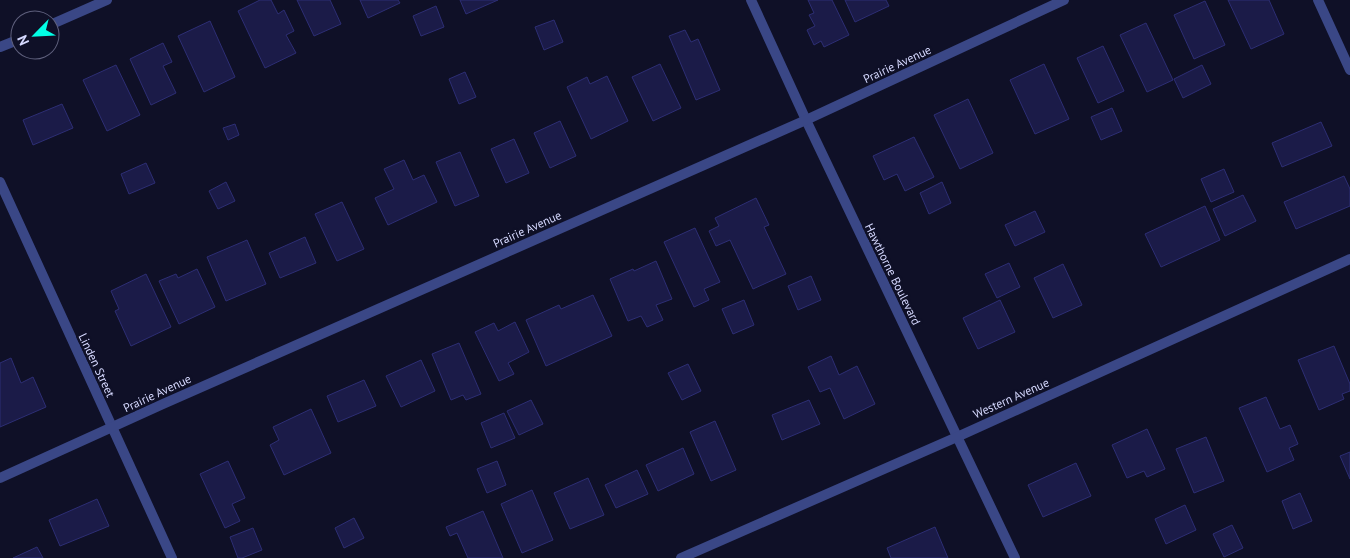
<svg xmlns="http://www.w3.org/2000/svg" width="1350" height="558" font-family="'PT Sans',sans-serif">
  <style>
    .building { fill: #1b1b48; stroke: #2d2e74 }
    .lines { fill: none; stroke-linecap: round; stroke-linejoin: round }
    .street { stroke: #3a4786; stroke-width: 10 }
    .labels { text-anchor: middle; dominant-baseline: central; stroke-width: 5; stroke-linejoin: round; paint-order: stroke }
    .street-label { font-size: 12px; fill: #d6d9ff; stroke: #0f1027 }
  </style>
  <rect width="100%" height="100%" fill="#0f1027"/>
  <!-- building -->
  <g class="building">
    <polygon points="260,0 271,0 278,14 284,10 294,31 286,35 296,53 265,68 238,11"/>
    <polygon points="297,0 330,0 341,24 314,36"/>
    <polygon points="360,0 398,0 400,3 368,18"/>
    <polygon points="460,0 498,0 466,14"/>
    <polygon points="808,0 832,0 849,35 824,47 821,41 814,45 807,30 815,26 809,15 814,13"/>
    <polygon points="845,0 886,0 889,6 855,22"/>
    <polygon points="1228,0 1269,0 1284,34 1251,49"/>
    <polygon points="1205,1 1225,45 1194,59 1174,15"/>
    <polygon points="436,6 444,27 421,36 413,16"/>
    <polygon points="554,20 563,42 544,50 535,27"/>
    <polygon points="210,21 235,77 204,92 178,36"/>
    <polygon points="1146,23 1173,80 1147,92 1120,35"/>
    <polygon points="685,30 691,42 698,39 720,90 696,100 669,36"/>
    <polygon points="163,43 172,62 163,66 176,93 151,105 130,59"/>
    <polygon points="1103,46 1124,91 1098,103 1077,58"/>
    <polygon points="660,64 681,108 653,121 632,77"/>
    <polygon points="1044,64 1069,119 1035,134 1010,80"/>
    <polygon points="116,65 140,115 107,131 83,80"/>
    <polygon points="1202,65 1211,84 1183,98 1174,79"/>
    <polygon points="465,72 476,97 459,104 449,79"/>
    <polygon points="607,76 628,121 591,139 567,87 587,77 590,84"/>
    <polygon points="968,99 993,153 960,169 934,115"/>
    <polygon points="62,104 73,128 33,145 23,120"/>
    <polygon points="1112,108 1122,131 1101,140 1091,117"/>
    <polygon points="560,121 576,156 550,168 534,133"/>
    <polygon points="1321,122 1332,146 1282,167 1272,143"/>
    <polygon points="235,124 239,135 228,140 223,128"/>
    <polygon points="914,137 934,177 905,191 897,174 884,180 873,156"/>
    <polygon points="514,139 529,173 506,183 491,149"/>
    <polygon points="460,152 479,196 455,206 436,162"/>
    <polygon points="404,160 413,180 424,175 437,202 388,225 375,198 394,189 384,169"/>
    <polygon points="146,163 155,183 129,194 121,174"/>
    <polygon points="1224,169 1234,192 1211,202 1201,179"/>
    <polygon points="1344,176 1350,189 1350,206 1296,229 1284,202"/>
    <polygon points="226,182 235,201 218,209 209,191"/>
    <polygon points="942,182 951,203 929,214 920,193"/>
    <polygon points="1243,195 1256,221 1225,236 1213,209"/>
    <polygon points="756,198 769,225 764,227 786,274 753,289 730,240 716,246 709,231 719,226 715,218"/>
    <polygon points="342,202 364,249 337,261 315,214"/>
    <polygon points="1205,206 1220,240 1161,267 1145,234"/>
    <polygon points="1035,211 1045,232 1015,246 1005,225"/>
    <polygon points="695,228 720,282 704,289 709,300 694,307 664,242"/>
    <polygon points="305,237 316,263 280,278 269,253"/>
    <polygon points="247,240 266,284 226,301 207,257"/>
    <polygon points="656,261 672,299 656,305 663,320 647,327 641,316 628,321 610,279 633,269 634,271"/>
    <polygon points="1009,263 1020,287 997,298 985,274"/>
    <polygon points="1063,264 1082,305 1053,318 1034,278"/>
    <polygon points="197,269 215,307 179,324 159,281 176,274 178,278"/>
    <polygon points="146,274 171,327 131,346 115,311 119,309 111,291"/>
    <polygon points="811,276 821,300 798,310 788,286"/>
    <polygon points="593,295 612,336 546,366 526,320 559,305 561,309"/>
    <polygon points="744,300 754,325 733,334 722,309"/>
    <polygon points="1000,300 1015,332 978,349 963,318"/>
    <polygon points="515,322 529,352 508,363 514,374 499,381 475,332 494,323 498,331"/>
    <polygon points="459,343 481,394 466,400 463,395 451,400 432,354"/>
    <polygon points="1334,346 1350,384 1350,391 1342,394 1344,399 1319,410 1298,360"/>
    <polygon points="831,356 839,375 857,366 875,404 844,419 830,388 820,392 808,367"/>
    <polygon points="11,358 21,383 33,377 46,407 0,427 0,363"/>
    <polygon points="421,360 435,391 401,407 386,376"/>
    <polygon points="688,364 701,391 682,400 668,373"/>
    <polygon points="364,380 376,406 338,422 327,396"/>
    <polygon points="1266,397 1280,429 1290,425 1298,444 1289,448 1294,460 1267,472 1239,408"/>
    <polygon points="531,400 543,424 519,435 507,411"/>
    <polygon points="809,400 820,424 782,440 772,415"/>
    <polygon points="311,409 331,453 284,475 270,445 279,440 273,427"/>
    <polygon points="504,413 515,438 491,448 481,423"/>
    <polygon points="715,421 736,470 711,481 690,432"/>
    <polygon points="1147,429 1165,469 1147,477 1144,471 1127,478 1112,445"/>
    <polygon points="1206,437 1224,481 1194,493 1176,449"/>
    <polygon points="683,448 694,474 658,491 646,465"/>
    <polygon points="1350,452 1350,479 1340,456"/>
    <polygon points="228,461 245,498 232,504 240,521 225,528 200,474"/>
    <polygon points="497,461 506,485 487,493 477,469"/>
    <polygon points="1076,463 1091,496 1043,517 1028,485"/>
    <polygon points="637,470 648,494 616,508 605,485"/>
    <polygon points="588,478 604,515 570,529 554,493"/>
    <polygon points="532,490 553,540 522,553 501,504"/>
    <polygon points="1300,493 1312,521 1293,529 1282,501"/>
    <polygon points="97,499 109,526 60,546 49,520"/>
    <polygon points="1185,505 1196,530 1166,544 1155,519"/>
    <polygon points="483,511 503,558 468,558 457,533 450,536 446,527"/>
    <polygon points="354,518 364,538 344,548 335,528"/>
    <polygon points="1232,525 1243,548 1224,557 1213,534"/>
    <polygon points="935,527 948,558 891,558 887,548"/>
    <polygon points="253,528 262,550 242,558 238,558 230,537"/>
    <polygon points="37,547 43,558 13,558"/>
  </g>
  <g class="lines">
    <!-- street -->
    <g class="street">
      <polyline points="751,0 806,120 1015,558"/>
      <polyline points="1318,0 1350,70"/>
      <polyline points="50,25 107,0"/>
      <polyline points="0,47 20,39"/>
      <polyline points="0,182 172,558"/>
      <polyline points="0,478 163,404 806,120 1064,0"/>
      <polyline points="681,558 957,437 1350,259"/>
    </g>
  </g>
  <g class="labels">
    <!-- street labels -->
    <g class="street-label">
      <text transform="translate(897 64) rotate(-25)">Prairie Avenue</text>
      <text transform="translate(527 229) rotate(-24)">Prairie Avenue</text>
      <text transform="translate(893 274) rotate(64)">Hawthorne Boulevard</text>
      <text transform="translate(97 365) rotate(65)">Linden Street</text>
      <text transform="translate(157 393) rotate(-25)">Prairie Avenue</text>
      <text transform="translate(1011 398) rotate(-24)">Western Avenue</text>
    </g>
  </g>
  <!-- north arrow -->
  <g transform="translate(35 35) rotate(246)"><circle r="24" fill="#0f1027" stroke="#5f607d"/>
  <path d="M0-4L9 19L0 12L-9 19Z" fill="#02ffe5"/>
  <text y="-8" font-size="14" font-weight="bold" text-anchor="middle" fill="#d6d9ff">N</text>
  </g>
</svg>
